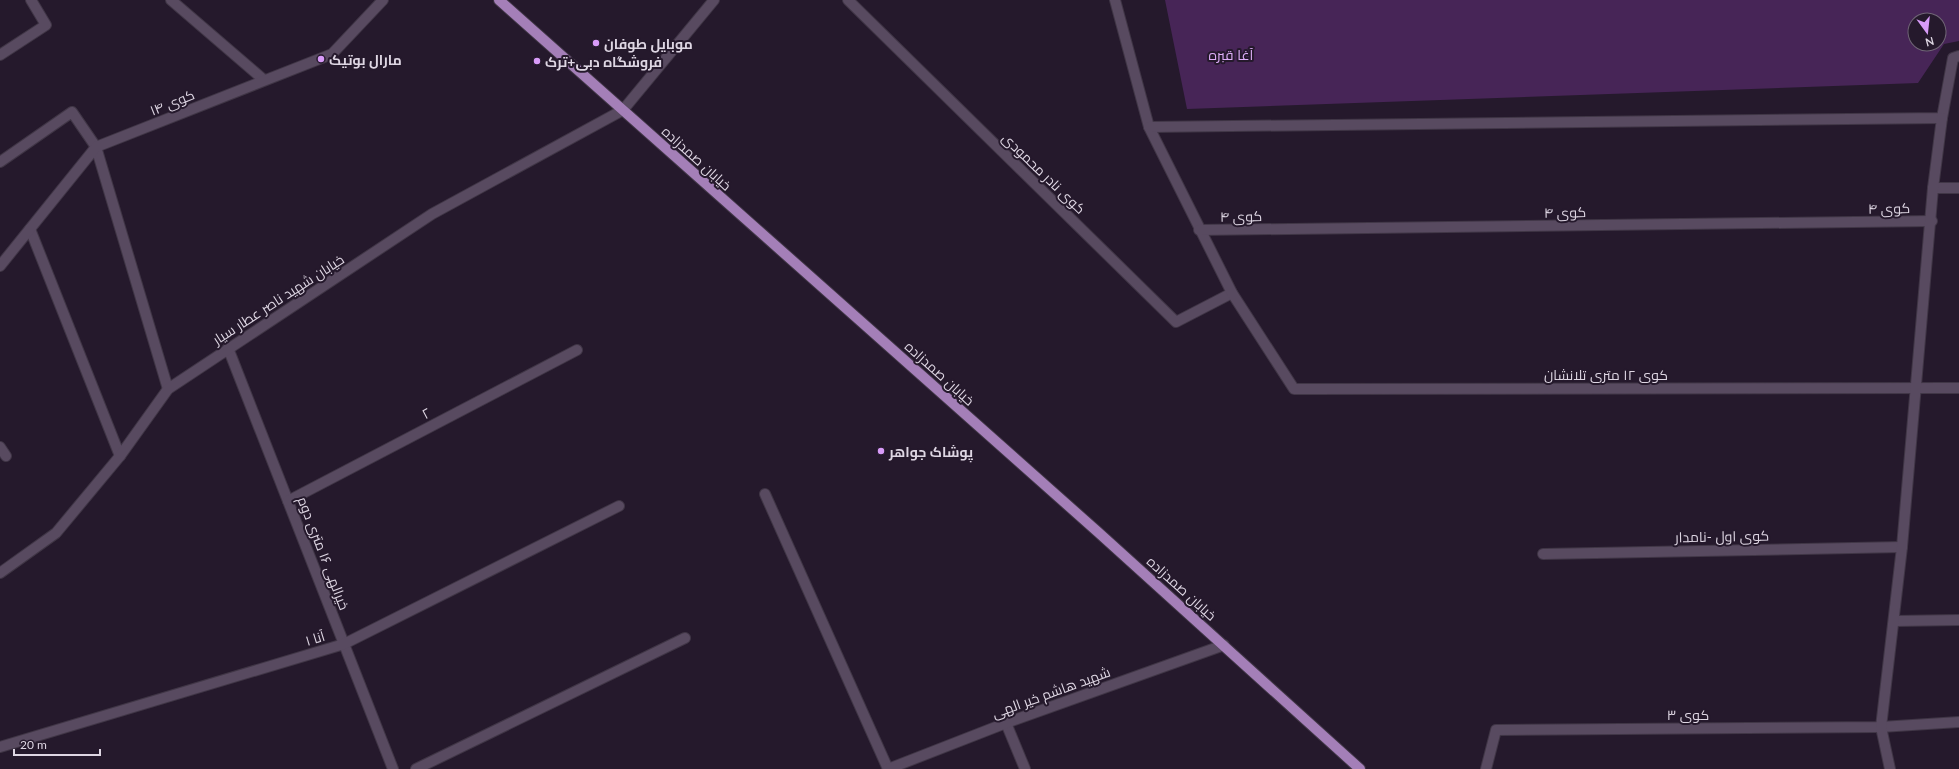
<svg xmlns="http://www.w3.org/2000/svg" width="1959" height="769" font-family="Lato,Cairo,sans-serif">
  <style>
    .green { fill: #472557; fill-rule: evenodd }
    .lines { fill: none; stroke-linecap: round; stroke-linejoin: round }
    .minor-casing { stroke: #403646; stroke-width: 12 }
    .major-casing { stroke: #403646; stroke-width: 12 }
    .minor { stroke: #584a60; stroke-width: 10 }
    .major { stroke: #a47fb8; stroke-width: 10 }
    .poi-dot { fill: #d89bf8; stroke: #25192c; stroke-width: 1.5 }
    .labels { text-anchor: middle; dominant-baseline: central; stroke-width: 4; stroke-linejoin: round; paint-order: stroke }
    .poi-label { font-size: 14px; font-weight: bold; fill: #ded6e3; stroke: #25192c; text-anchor: start }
    .park-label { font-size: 14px; fill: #deaef8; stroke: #25192c }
    .street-label { font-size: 14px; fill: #ded6e3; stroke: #25192c }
  </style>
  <rect width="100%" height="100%" fill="#25192c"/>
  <!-- green -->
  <path class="green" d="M1165,0H1959V41L1944,44L1918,83L1187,109ZM1915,20H1939V44H1915Z"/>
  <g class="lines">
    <!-- minor casing -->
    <g class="minor-casing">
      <g id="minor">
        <polyline points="171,0 264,80"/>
        <polyline points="848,0 1176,322 1232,293"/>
        <polyline points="1115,0 1149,127 1232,293 1294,389 1959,388"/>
        <polyline points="0,55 46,25 31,0"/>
        <polyline points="1149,127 1942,118 1953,58 1959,56"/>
        <polyline points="0,162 72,112 96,147 168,389"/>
        <polyline points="1933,188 1959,188"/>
        <polyline points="30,229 120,456"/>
        <polyline points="1199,230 1932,221"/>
        <polyline points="0,266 96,147 332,54 383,0"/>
        <polyline points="228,348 393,769"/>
        <polyline points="0,447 6,456"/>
        <polyline points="765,494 888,769"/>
        <polyline points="288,501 577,350"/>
        <polyline points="1543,554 1902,547"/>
        <polyline points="0,573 56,533 120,456 168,389 432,214 623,110 714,0"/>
        <polyline points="1894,621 1959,620"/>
        <polyline points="1006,723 1025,769"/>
        <polyline points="0,747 344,644 619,506"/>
        <polyline points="416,769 685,638"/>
        <polyline points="888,769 1006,723 1224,645"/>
        <polyline points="1486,769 1496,730 1881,727 1959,722"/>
        <polyline points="1890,769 1881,727 1902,547 1933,188 1942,118"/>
      </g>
    </g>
    <!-- major casing -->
    <g class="major-casing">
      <polyline id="major" points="499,0 1099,533 1360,769"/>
    </g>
    <!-- minor -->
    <use href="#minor" class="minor"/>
    <!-- major -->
    <use href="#major" class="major"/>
  </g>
  <!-- markers -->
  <g class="poi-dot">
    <circle cx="596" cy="43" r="4"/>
    <circle cx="321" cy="59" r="4"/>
    <circle cx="537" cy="61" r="4"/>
    <circle cx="881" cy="451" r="4"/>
  </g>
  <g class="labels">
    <!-- poi labels -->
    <g class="poi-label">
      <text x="604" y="43">موبایل طوفان</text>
      <text x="329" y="59">مارال بوتیک</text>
      <text x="545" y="61">فروشگاه دبی+ترک</text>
      <text x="889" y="451">پوشاک جواهر</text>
    </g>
    <!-- park labels -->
    <g class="park-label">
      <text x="1231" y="54">آغا قبره</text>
    </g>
    <!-- street labels -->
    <g class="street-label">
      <text transform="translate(172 102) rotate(-22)">کوی ۱۴</text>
      <text transform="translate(697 158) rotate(42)">خیابان صمدزاده</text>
      <text transform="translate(1044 173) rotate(44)">کوی نادر محمودی</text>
      <text transform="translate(1889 208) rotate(-1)">کوی ۴</text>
      <text transform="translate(1565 212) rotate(-1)">کوی ۴</text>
      <text transform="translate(1241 216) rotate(-1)">کوی ۴</text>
      <text transform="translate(278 299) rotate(-33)">خیابان شهید ناصر عطار سیار</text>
      <text transform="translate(940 373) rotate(42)">خیابان صمدزاده</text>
      <text x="1606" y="374">کوی ۱۲ متری تلانشان</text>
      <text transform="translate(426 413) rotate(-28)">۲</text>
      <text transform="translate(1722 536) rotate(-1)">کوی اول -نامدار</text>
      <text transform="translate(324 553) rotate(69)">خیرالهی ۱۶ متری دوم</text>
      <text transform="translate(1182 588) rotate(42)">خیابان صمدزاده</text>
      <text transform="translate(315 638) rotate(-17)">آنا ۱</text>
      <text transform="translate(1051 692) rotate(-20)">شهید هاشم خیر الهی</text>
      <text x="1688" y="714">کوی ۳</text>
    </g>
  </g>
  <!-- north arrow -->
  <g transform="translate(1927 32) rotate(165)"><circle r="19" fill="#25192c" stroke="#6f6575"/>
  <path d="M0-3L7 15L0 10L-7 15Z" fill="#d89bf8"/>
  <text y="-6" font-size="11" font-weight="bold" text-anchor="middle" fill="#ded6e3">N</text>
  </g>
  <!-- scale -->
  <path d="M14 749v6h86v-6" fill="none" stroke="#ded6e3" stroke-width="2"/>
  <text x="20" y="749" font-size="12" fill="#ded6e3" stroke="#25192c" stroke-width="3" paint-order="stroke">20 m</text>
</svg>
